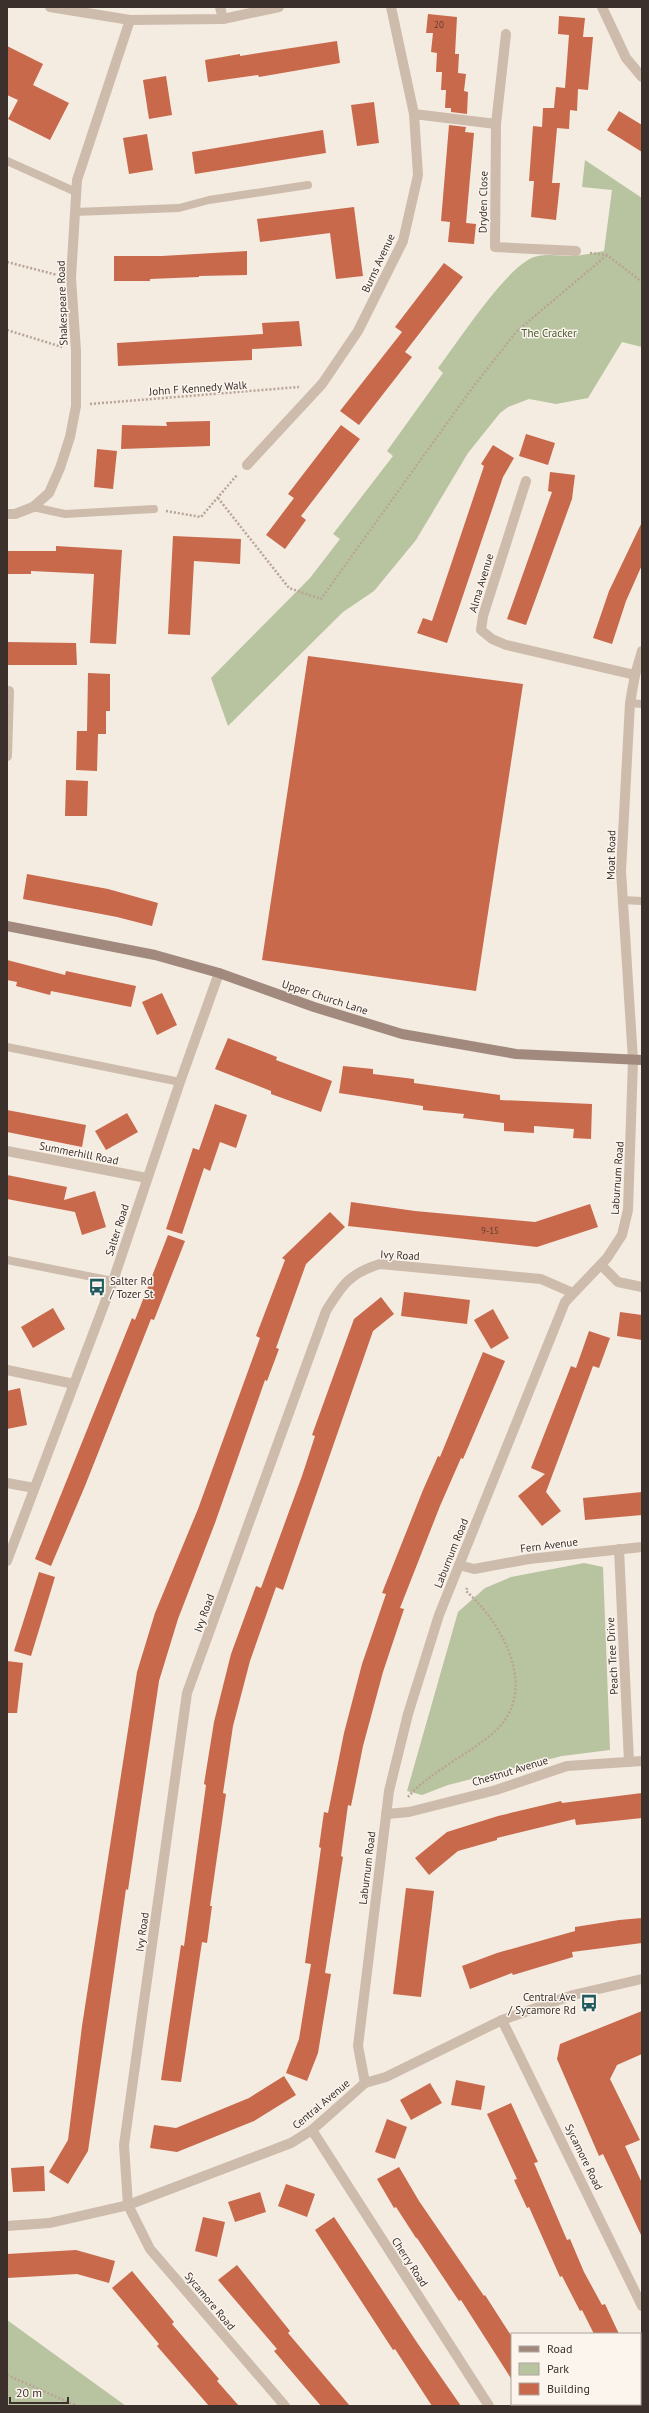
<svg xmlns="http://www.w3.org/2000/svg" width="649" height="2413" font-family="'PT Sans',sans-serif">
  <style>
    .green { fill: #b8c4a0 }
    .building { fill: #c8694b }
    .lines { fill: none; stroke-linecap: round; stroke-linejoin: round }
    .path { stroke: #b9a596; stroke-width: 2.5; stroke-dasharray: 2 2; stroke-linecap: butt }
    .service { stroke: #cdbbac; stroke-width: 8 }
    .minor { stroke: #cdbbac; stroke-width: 10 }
    .secondary { stroke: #a18a7d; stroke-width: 10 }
    .labels { text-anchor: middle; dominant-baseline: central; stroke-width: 3; stroke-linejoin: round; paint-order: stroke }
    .number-label { font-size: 9px; fill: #5e3e33 }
    .street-label { font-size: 11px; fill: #3b302b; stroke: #fbf5ee }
    .park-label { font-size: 11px; fill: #4a5a2e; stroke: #fbf5ee }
    .poi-label { font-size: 11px; fill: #3b302b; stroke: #fbf5ee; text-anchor: start }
  </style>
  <rect width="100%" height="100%" fill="#f4ebe1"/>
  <!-- green -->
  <g class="green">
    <path d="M585,160L642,198V347L622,342L588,398L556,404L529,399L508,407L500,413L468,453L416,540L374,591L343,612L228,726L211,678L310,578L340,539L333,534L393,456L387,451L443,373L438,368C458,342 506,267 534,257C547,253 560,256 573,256C583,255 594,253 604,251L612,190L582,187Z"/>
    <polygon points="584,1563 603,1567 610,1750 562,1756 448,1785 422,1795 407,1791 458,1612 485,1588 511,1577"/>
    <polygon points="7,2320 126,2406 7,2406"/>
  </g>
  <!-- building -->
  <g class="building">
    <polygon points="428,14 457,17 455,54 459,54 458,73 466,74 464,91 468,92 467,114 451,112 451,108 445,108 446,90 441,90 442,72 436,72 437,53 431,52 433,33 426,33"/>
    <polygon points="559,16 585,18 583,37 593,37 588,90 578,89 577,111 570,110 569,129 557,128 552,183 560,183 556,220 531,217 534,181 529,181 533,126 542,127 543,108 554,108 556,87 565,88 569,35 558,34"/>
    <polygon points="337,41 340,63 259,77 258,75 208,82 205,60 240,54 240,56"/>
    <polygon points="7,46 43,64 33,85 69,103 50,140 8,119 18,100 7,95"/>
    <polygon points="166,76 172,115 149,119 143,80"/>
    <polygon points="374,102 379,143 357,146 351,105"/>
    <polygon points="619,111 642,125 642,152 607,130"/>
    <polygon points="449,125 466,127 465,132 474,133 466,223 476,224 474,244 448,242 450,222 441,221"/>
    <polygon points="323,130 326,153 195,174 192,152"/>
    <polygon points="147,134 153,170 129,174 123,138"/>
    <polygon points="354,207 363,276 336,279 330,233 260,242 257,219"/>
    <polygon points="247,251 247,275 199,276 199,277 150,279 150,281 114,281 114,256 162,256"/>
    <polygon points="444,263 463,277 405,352 412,357 359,425 340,411 402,332 395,327"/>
    <polygon points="299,321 302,346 252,349 252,360 118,366 117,343 263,334 262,323"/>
    <polygon points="210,421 210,446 121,449 122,425 167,426 166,422"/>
    <polygon points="341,425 360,439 301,516 306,520 285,549 266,535 294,498 288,494"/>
    <polygon points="526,434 555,443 548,465 519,456"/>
    <polygon points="493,445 514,458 503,477 447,643 417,633 423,618 432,621 484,466 481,464"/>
    <polygon points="97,449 117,451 113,489 94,487"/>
    <polygon points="550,472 575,475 572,499 526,625 507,619 552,492 548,491"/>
    <polygon points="642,522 642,565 626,601 612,644 593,638 609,591"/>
    <polygon points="173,536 241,539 240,564 194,561 190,635 168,634"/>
    <polygon points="56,546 122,550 116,644 90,643 94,574 31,571 31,574 7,574 7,551 56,551"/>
    <polygon points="7,642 76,643 77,665 7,665"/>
    <polygon points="308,656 523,684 476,991 262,960"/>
    <polygon points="88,673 110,674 110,711 106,711 106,734 98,734 97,771 76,770 77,731 87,731"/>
    <polygon points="66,780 88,781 87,816 65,816"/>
    <polygon points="27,874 108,889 158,903 152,926 117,917 23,899"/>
    <polygon points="7,960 65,975 66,971 136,986 131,1007 51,991 50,995 16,986 17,982 7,980"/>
    <polygon points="162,993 177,1025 157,1035 142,1002"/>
    <polygon points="228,1038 277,1057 276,1060 332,1081 321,1112 271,1094 271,1091 215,1069"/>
    <polygon points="343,1066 373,1069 373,1074 414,1079 414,1083 500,1095 500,1100 592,1104 591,1139 573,1138 574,1129 534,1126 534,1133 504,1131 504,1123 463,1118 464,1114 423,1110 423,1106 339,1093"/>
    <polygon points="215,1104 247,1115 236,1148 220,1142 210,1171 204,1168 182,1234 166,1229 193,1148 199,1150"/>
    <polygon points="7,1110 86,1125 82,1147 7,1132"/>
    <polygon points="127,1113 138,1132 106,1150 95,1131"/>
    <polygon points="7,1175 67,1187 64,1200 95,1191 106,1227 82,1235 75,1212 7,1199"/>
    <polygon points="351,1202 415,1211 535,1222 590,1204 598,1227 537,1247 348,1226"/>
    <polygon points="330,1212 345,1227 306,1264 276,1348 279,1349 267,1381 265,1380 215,1523 178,1619 159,1681 128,1890 126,1889 88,2151 68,2184 49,2172 68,2140 82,2026 137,1672 155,1613 198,1509 260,1338 256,1336 285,1260 282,1258"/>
    <polygon points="168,1235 185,1241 154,1320 151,1319 85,1486 51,1566 35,1559 132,1318 135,1320"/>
    <polygon points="404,1292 470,1300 467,1324 401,1316"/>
    <polygon points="381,1297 394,1314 373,1331 283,1590 276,1587 250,1661 233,1726 223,1793 226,1794 210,1906 212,1906 207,1943 202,1942 181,2082 161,2080 181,1945 184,1946 206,1785 204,1784 214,1722 231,1654 256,1586 261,1588 302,1476 315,1436 312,1435 354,1319"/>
    <polygon points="53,1308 65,1329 33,1348 21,1327"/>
    <polygon points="493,1309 509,1338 491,1349 474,1320"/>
    <polygon points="620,1312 642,1315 642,1340 617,1336"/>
    <polygon points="589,1331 610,1338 599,1368 593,1366 546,1492 561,1511 542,1526 518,1496 545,1474 531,1468 571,1366 576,1368"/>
    <polygon points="483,1352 505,1361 463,1459 461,1458 440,1506 400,1608 404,1609 383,1672 363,1746 351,1806 348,1805 341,1856 343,1857 325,1973 331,1974 318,2053 307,2081 286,2073 299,2039 311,1964 305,1963 321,1848 319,1847 324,1812 328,1813 344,1733 362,1664 386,1594 382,1593 423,1490 438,1456 440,1457"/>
    <polygon points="20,1388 27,1425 7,1429 7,1391"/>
    <polygon points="642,1492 642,1515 585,1520 583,1498"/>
    <polygon points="39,1572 55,1577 31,1656 14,1651"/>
    <polygon points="7,1661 23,1663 17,1713 7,1713"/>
    <polygon points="642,1793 642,1818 576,1825 575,1819 497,1838 497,1840 458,1851 429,1875 415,1858 447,1832 498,1816 561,1801 562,1803"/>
    <polygon points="406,1888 434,1891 421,1997 393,1994"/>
    <polygon points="642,1918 642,1943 572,1952 573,1957 513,1975 512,1973 470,1989 462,1966 497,1953 575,1931 575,1927 619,1920"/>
    <polygon points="642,2011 642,2054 617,2065 610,2079 640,2140 625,2146 642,2183 642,2237 603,2154 599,2156 557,2059 560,2044"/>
    <polygon points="284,2076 296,2095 254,2121 177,2152 150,2148 154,2125 176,2128 249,2098"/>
    <polygon points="456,2080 485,2086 481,2110 451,2105"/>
    <polygon points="430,2083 442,2103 411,2120 400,2100"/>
    <polygon points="511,2103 538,2162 534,2163 567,2240 570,2239 584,2272 602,2305 605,2304 619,2334 594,2334 582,2310 580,2311 562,2276 560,2277 529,2207 527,2208 514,2180 517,2179 487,2114"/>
    <polygon points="387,2119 407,2127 395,2159 375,2152"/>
    <polygon points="44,2166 45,2191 13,2192 11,2168"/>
    <polygon points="399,2167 419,2201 484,2296 485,2295 512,2337 512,2380 461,2300 459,2301 417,2238 416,2238 396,2207 394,2208 377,2179"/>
    <polygon points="286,2184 315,2194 307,2217 278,2206"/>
    <polygon points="260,2192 266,2212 235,2222 228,2202"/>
    <polygon points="203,2217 225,2222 217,2257 195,2251"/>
    <polygon points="334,2217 418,2344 461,2406 432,2406 395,2349 393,2350 315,2230"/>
    <polygon points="76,2250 115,2261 109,2283 77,2274 7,2278 7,2254"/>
    <polygon points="237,2265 290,2331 288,2333 350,2406 321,2406 274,2351 277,2349 218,2280"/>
    <polygon points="132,2271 174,2322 172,2324 219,2379 217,2381 239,2406 209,2406 157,2346 159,2344 112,2288"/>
  </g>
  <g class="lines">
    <!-- path -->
    <g class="path">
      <polyline points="590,253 607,255 642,282"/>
      <polyline points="7,262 57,275"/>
      <polyline points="7,330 62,347"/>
      <polyline points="90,404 299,387"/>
      <polyline points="218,498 289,588 321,599 470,391 516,332 607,255"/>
      <polyline points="166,511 201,517 237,475"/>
      <path d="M408,1797C427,1774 469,1754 493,1733C541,1692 503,1624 466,1591L467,1588"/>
      <polyline points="7,2375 77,2406"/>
    </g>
    <!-- service -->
    <g class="service">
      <polyline points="7,161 76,192"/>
      <polyline points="75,212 179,208 209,200 308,185"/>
      <polyline points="33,507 65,514 154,509"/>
      <polyline points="630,703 642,704"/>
      <polyline points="623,900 642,901"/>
      <polyline points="7,1047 180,1082"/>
      <polyline points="7,1260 113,1281"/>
    </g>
    <!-- minor -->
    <g class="minor">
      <polyline points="50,7 130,20 223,19 279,7"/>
      <polyline points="220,7 223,19"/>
      <polyline points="602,7 626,58 642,77"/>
      <polyline points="414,114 496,124 506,34"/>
      <polyline points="496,124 495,247 576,251"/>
      <polyline points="247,465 322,384 358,331 403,241 418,175 414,114 391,7"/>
      <polyline points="526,481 483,616 481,630 492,639 506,645 635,675"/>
      <polyline points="7,514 15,514 33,507 49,493 60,468 70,437 76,406 76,351 71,278 77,180 130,20"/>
      <polyline points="7,756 9,691"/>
      <polyline points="7,1151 147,1178"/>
      <polyline points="601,1265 618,1282 642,1287"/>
      <polyline points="7,1370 74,1384"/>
      <polyline points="7,1483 34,1488"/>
      <polyline points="619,1549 629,1762"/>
      <polyline points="7,1561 113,1281 180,1082 219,973"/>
      <polyline points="459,1565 474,1569 529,1559 642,1547"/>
      <polyline points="386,1814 409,1812 496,1790 567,1766 642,1761"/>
      <polyline points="502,2020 642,2306"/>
      <polyline points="365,2083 358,2046 389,1791 408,1714 439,1615 565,1302 607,1258 622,1235 628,1210 633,1060 621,871 630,703 635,675 642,651"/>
      <polyline points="312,2130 489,2406"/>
      <polyline points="7,2226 49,2223 128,2205 291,2143 312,2130 365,2083 386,2077 502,2020 573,1995 642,1979"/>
      <path d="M285,2406L150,2249L128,2205L124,2145L187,1693L326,1311C342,1285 350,1273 380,1264L541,1279L573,1293"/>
    </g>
    <!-- secondary -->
    <polyline class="secondary" points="7,926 155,955 219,973 314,1007 402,1034 516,1054 642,1060"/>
  </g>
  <!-- icons -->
  <defs>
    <g id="bus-bare" transform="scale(1.38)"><path d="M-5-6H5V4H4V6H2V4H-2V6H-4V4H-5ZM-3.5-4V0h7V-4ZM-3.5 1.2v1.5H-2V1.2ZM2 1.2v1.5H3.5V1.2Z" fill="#1f5a5e" stroke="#fbf5ee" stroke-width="2.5" paint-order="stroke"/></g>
  </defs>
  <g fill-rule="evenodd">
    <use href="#bus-bare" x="97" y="1287"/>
    <use href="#bus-bare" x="589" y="2003"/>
  </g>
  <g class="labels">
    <!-- number labels -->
    <g class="number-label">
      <text x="439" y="24">20</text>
      <text x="490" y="1230">9-15</text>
    </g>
    <!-- street labels -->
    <g class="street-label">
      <text transform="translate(483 202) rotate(-89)">Dryden Close</text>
      <text transform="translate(378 263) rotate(-65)">Burns Avenue</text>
      <text transform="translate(62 303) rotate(-92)">Shakespeare Road</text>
      <text transform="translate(198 388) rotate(-4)">John F Kennedy Walk</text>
      <text transform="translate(481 583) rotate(-73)">Alma Avenue</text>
      <text transform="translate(611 855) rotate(-89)">Moat Road</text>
      <text transform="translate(325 997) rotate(18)">Upper Church Lane</text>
      <text transform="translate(79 1153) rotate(11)">Summerhill Road</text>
      <text transform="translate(617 1178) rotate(-86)">Laburnum Road</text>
      <text transform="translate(117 1230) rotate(-72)">Salter Road</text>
      <text transform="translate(400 1255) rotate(3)">Ivy Road</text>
      <text transform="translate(549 1545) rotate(-7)">Fern Avenue</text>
      <text transform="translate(451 1553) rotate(-68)">Laburnum Road</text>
      <text transform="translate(204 1613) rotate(-70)">Ivy Road</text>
      <text transform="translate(612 1656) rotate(-93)">Peach Tree Drive</text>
      <text transform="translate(510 1771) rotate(-17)">Chestnut Avenue</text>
      <text transform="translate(367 1868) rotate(-83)">Laburnum Road</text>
      <text transform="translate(142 1932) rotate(-82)">Ivy Road</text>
      <text transform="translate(321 2104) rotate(-40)">Central Avenue</text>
      <text transform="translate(584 2157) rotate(64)">Sycamore Road</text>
      <text transform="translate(410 2262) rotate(57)">Cherry Road</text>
      <text transform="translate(210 2301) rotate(50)">Sycamore Road</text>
    </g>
    <!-- park labels -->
    <g class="park-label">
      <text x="549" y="333">The Cracker</text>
    </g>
    <!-- poi labels -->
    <g class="poi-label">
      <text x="110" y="1281">Salter Rd<tspan x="110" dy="13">/ Tozer St</tspan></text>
      <text x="576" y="1997" text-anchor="end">Central Ave<tspan x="576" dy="13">/ Sycamore Rd</tspan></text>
    </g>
  </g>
  <!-- border -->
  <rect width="649" height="2413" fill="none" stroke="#3b302b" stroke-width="16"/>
  <!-- legend -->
  <rect x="511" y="2333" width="130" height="72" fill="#fbf5ee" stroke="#aea6a0"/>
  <rect x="519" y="2346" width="20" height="6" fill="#a18a7d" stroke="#aea6a0"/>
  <text x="547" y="2353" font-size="12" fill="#3b302b">Road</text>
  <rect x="519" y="2363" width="20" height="12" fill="#b8c4a0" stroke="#aea6a0"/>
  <text x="547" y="2373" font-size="12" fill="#3b302b">Park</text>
  <rect x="519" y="2383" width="20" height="12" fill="#c8694b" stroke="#aea6a0"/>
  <text x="547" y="2393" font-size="12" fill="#3b302b">Building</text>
  <!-- scale -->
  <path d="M10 2397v6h58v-6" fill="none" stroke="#3b302b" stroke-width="2"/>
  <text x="16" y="2397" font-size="12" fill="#3b302b" stroke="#fbf5ee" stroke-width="3" paint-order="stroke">20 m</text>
</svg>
